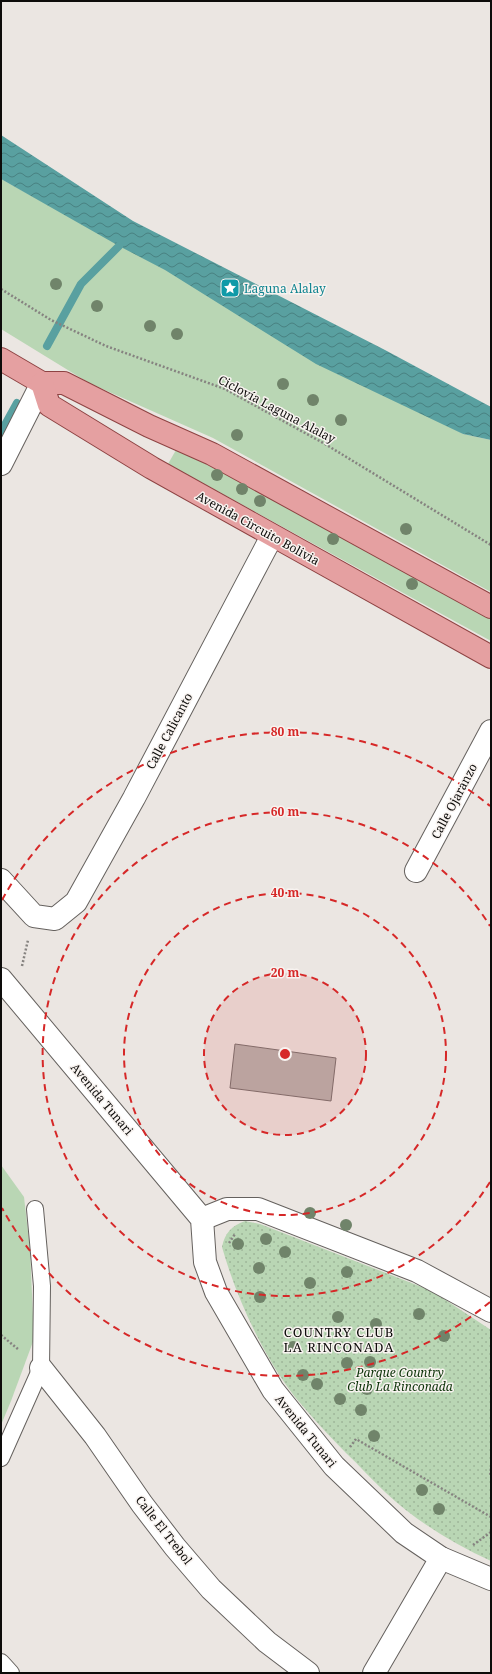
<svg xmlns="http://www.w3.org/2000/svg" width="492" height="1674" font-family="'Noto Serif',serif">
  <style>
    .grass { fill: #b9d6b4 }
    .park { fill: url(#park-dots) }
    .water { fill: url(#water-waves) }
    .lines { fill: none; stroke-linecap: round; stroke-linejoin: round }
    .stream { stroke: #59a0a0; stroke-width: 8 }
    .building { fill: #b8b4b0; stroke: #787471 }
    .service-casing { stroke: #65615e; stroke-width: 18 }
    .minor-casing { stroke: #65615e; stroke-width: 24 }
    .primary-casing { stroke: #8e4343; stroke-width: 24 }
    .path { stroke: #868380; stroke-width: 2.5; stroke-dasharray: 2 2; stroke-linecap: butt }
    .service { stroke: #fff; stroke-width: 16 }
    .minor { stroke: #fff; stroke-width: 22 }
    .primary { stroke: #e5a0a1; stroke-width: 22 }
    .tree { fill: #70846a }
    .ring { fill: none; stroke: #d62828; stroke-width: 2; stroke-dasharray: 7 5 }
    .labels { text-anchor: middle; dominant-baseline: central; stroke-width: 3; stroke-linejoin: round; paint-order: stroke }
    .culture-label { font-size: 12px; fill: #0d838f; stroke: #f8f3f0; text-anchor: start }
    .street-label { font-size: 12px; fill: #0d0c0a; stroke: #f8f3f0 }
    .park-label { font-size: 12px; font-style: italic; fill: #0c3308; stroke: #f8f3f0 }
    .neighbourhood-label { font-size: 13px; letter-spacing: 1px; fill: #0d0c0a; stroke: #f8f3f0 }
    .centre { fill: #d62828; stroke: #f8f3f0; stroke-width: 2 }
    .ring-label { font-size: 12px; text-anchor: middle; font-weight: bold; fill: #d62828; stroke: #f8f3f0; stroke-width: 3; stroke-linejoin: round; paint-order: stroke }
  </style>
  <defs>
    <pattern id="park-dots" width="8" height="8" patternUnits="userSpaceOnUse"><rect width="8" height="8" fill="#b9d6b4"/><path d="M2 2h.1M6 6h.1" fill="none" stroke="#9eb699" stroke-width="1.8" stroke-linecap="round"/></pattern>
    <pattern id="water-waves" width="16" height="10" patternUnits="userSpaceOnUse"><rect width="16" height="10" fill="#59a0a0"/><path d="M0 5q4-4 8 0t8 0" fill="none" stroke="#488181"/></pattern>
  </defs>
  <rect width="100%" height="100%" fill="#ebe6e2"/>
  <!-- grass -->
  <g class="grass">
    <polygon points="1,179 463,434 491,440 491,592 213,438 89,383 1,329"/>
    <polygon points="176,450 198,460 326,526 491,618 491,641 168,464"/>
    <polygon points="1,1165 24,1197 30,1249 34,1339 11,1401 1,1425"/>
  </g>
  <!-- park -->
  <path class="park" d="M245,1221L260,1224L432,1291L491,1330V1561C452,1543 416,1521 385,1492C371,1479 359,1465 346,1453C328,1435 311,1416 295,1397C263,1356 236,1297 222,1247C225,1233 231,1226 245,1221Z"/>
  <!-- water -->
  <polygon class="water" points="1,135 133,221 385,350 491,407 491,440 463,434 316,364 165,270 119,246 1,179"/>
  <g class="lines">
    <!-- stream -->
    <g class="stream">
      <polyline points="47,346 81,284 119,246"/>
      <polyline points="1,432 17,403"/>
    </g>
  </g>
  <!-- building -->
  <polygon class="building" points="235,1044 336,1058 331,1101 230,1088"/>
  <g class="lines">
    <!-- service casing -->
    <g class="service-casing">
      <g id="service">
        <polyline points="1,1458 41,1368 42,1286 35,1209"/>
        <polyline points="1,1662 11,1673"/>
      </g>
    </g>
    <!-- minor casing -->
    <g class="minor-casing">
      <g id="minor">
        <polyline points="1,464 42,383"/>
        <polyline points="416,871 491,731"/>
        <polyline points="1,880 34,916 55,919 76,902 134,798 272,536"/>
        <polyline points="1,979 202,1219 205,1262 216,1292 273,1390 334,1466 404,1533 441,1558 491,1579"/>
        <polyline points="202,1219 227,1209 258,1209 417,1271 491,1311"/>
        <polyline points="41,1368 95,1436 142,1504 175,1547 211,1589 267,1642 308,1673"/>
        <polyline points="374,1673 441,1558"/>
      </g>
    </g>
    <!-- primary casing -->
    <g class="primary-casing">
      <g id="primary">
        <polyline points="1,359 42,383 64,383 149,426 212,454 491,607"/>
        <polyline points="42,383 49,405 152,468 491,657"/>
      </g>
    </g>
    <!-- path -->
    <g class="path">
      <polyline points="1,289 51,320 106,346 225,389 325,444 491,545"/>
      <polyline points="22,966 28,940"/>
      <polyline points="229,1243 235,1234"/>
      <polyline points="1,1335 19,1350"/>
      <polyline points="350,1447 356,1439 491,1517"/>
      <polyline points="491,1469 490,1472 491,1477"/>
      <polyline points="473,1545 491,1532"/>
    </g>
    <!-- service -->
    <use href="#service" class="service"/>
    <!-- minor -->
    <use href="#minor" class="minor"/>
    <!-- primary -->
    <use href="#primary" class="primary"/>
  </g>
  <!-- trees -->
  <g class="tree">
    <circle cx="56" cy="284" r="6"/>
    <circle cx="97" cy="306" r="6"/>
    <circle cx="150" cy="326" r="6"/>
    <circle cx="177" cy="334" r="6"/>
    <circle cx="283" cy="384" r="6"/>
    <circle cx="313" cy="400" r="6"/>
    <circle cx="341" cy="420" r="6"/>
    <circle cx="237" cy="435" r="6"/>
    <circle cx="217" cy="475" r="6"/>
    <circle cx="242" cy="489" r="6"/>
    <circle cx="260" cy="501" r="6"/>
    <circle cx="406" cy="529" r="6"/>
    <circle cx="333" cy="539" r="6"/>
    <circle cx="412" cy="584" r="6"/>
    <circle cx="310" cy="1213" r="6"/>
    <circle cx="346" cy="1225" r="6"/>
    <circle cx="266" cy="1239" r="6"/>
    <circle cx="238" cy="1244" r="6"/>
    <circle cx="285" cy="1252" r="6"/>
    <circle cx="259" cy="1268" r="6"/>
    <circle cx="347" cy="1272" r="6"/>
    <circle cx="310" cy="1283" r="6"/>
    <circle cx="260" cy="1297" r="6"/>
    <circle cx="419" cy="1314" r="6"/>
    <circle cx="338" cy="1317" r="6"/>
    <circle cx="376" cy="1324" r="6"/>
    <circle cx="444" cy="1336" r="6"/>
    <circle cx="293" cy="1347" r="6"/>
    <circle cx="370" cy="1362" r="6"/>
    <circle cx="347" cy="1363" r="6"/>
    <circle cx="303" cy="1375" r="6"/>
    <circle cx="317" cy="1384" r="6"/>
    <circle cx="367" cy="1389" r="6"/>
    <circle cx="340" cy="1399" r="6"/>
    <circle cx="361" cy="1410" r="6"/>
    <circle cx="374" cy="1436" r="6"/>
    <circle cx="422" cy="1490" r="6"/>
    <circle cx="439" cy="1509" r="6"/>
  </g>
  <!-- distance rings -->
  <circle cx="285" cy="1054" r="81" fill="#d62828" fill-opacity=".12"/>
  <g class="ring">
    <circle cx="285" cy="1054" r="81"/>
    <circle cx="285" cy="1054" r="161"/>
    <path d="M490 1182A242 242 0 1 1 490 926"/>
    <path d="M490 1302A322 322 0 0 1 2 1208M2 900A322 322 0 0 1 490 806"/>
  </g>
  <!-- icons -->
  <defs>
    <g id="sight-square" transform="scale(1)"><rect x="-9" y="-9" width="18" height="18" rx="4" fill="#0f9aa8" stroke="#f8f3f0"/><path d="M0-6L1.8-2.2L6-1.7L2.9 1.2L3.7 5.4L0 3.3L-3.7 5.4L-2.9 1.2L-6-1.7L-1.8-2.2Z" fill="#fff"/></g>
  </defs>
  <g fill-rule="evenodd">
    <use href="#sight-square" x="230" y="288"/>
  </g>
  <g class="labels">
    <!-- culture labels -->
    <g class="culture-label">
      <text x="244" y="288">Laguna Alalay</text>
    </g>
    <!-- street labels -->
    <g class="street-label">
      <text transform="translate(277 409) rotate(28)">Ciclovía Laguna Alalay</text>
      <text transform="translate(258 528) rotate(29)">Avenida Circuito Bolivia</text>
      <text transform="translate(169 731) rotate(-62)">Calle Calicanto</text>
      <text transform="translate(454 801) rotate(-62)">Calle Ojaranzo</text>
      <text transform="translate(102 1099) rotate(50)">Avenida Tunari</text>
      <text transform="translate(306 1431) rotate(51)">Avenida Tunari</text>
      <text transform="translate(164 1530) rotate(52)">Calle El Trebol</text>
    </g>
    <!-- park labels -->
    <g class="park-label">
      <text x="400" y="1372">Parque Country<tspan x="400" dy="14">Club La Rinconada</tspan></text>
    </g>
    <!-- neighbourhood labels -->
    <g class="neighbourhood-label">
      <text x="339" y="1332">COUNTRY CLUB<tspan x="339" dy="15">LA RINCONADA</tspan></text>
    </g>
  </g>
  <circle cx="285" cy="1054" r="6" class="centre"/>
  <g class="ring-label">
    <text x="285" y="736">80 m</text>
    <text x="285" y="816">60 m</text>
    <text x="285" y="897">40 m</text>
    <text x="285" y="977">20 m</text>
  </g>
  <!-- border -->
  <rect width="492" height="1674" fill="none" stroke="#0d0c0a" stroke-width="4"/>
</svg>
